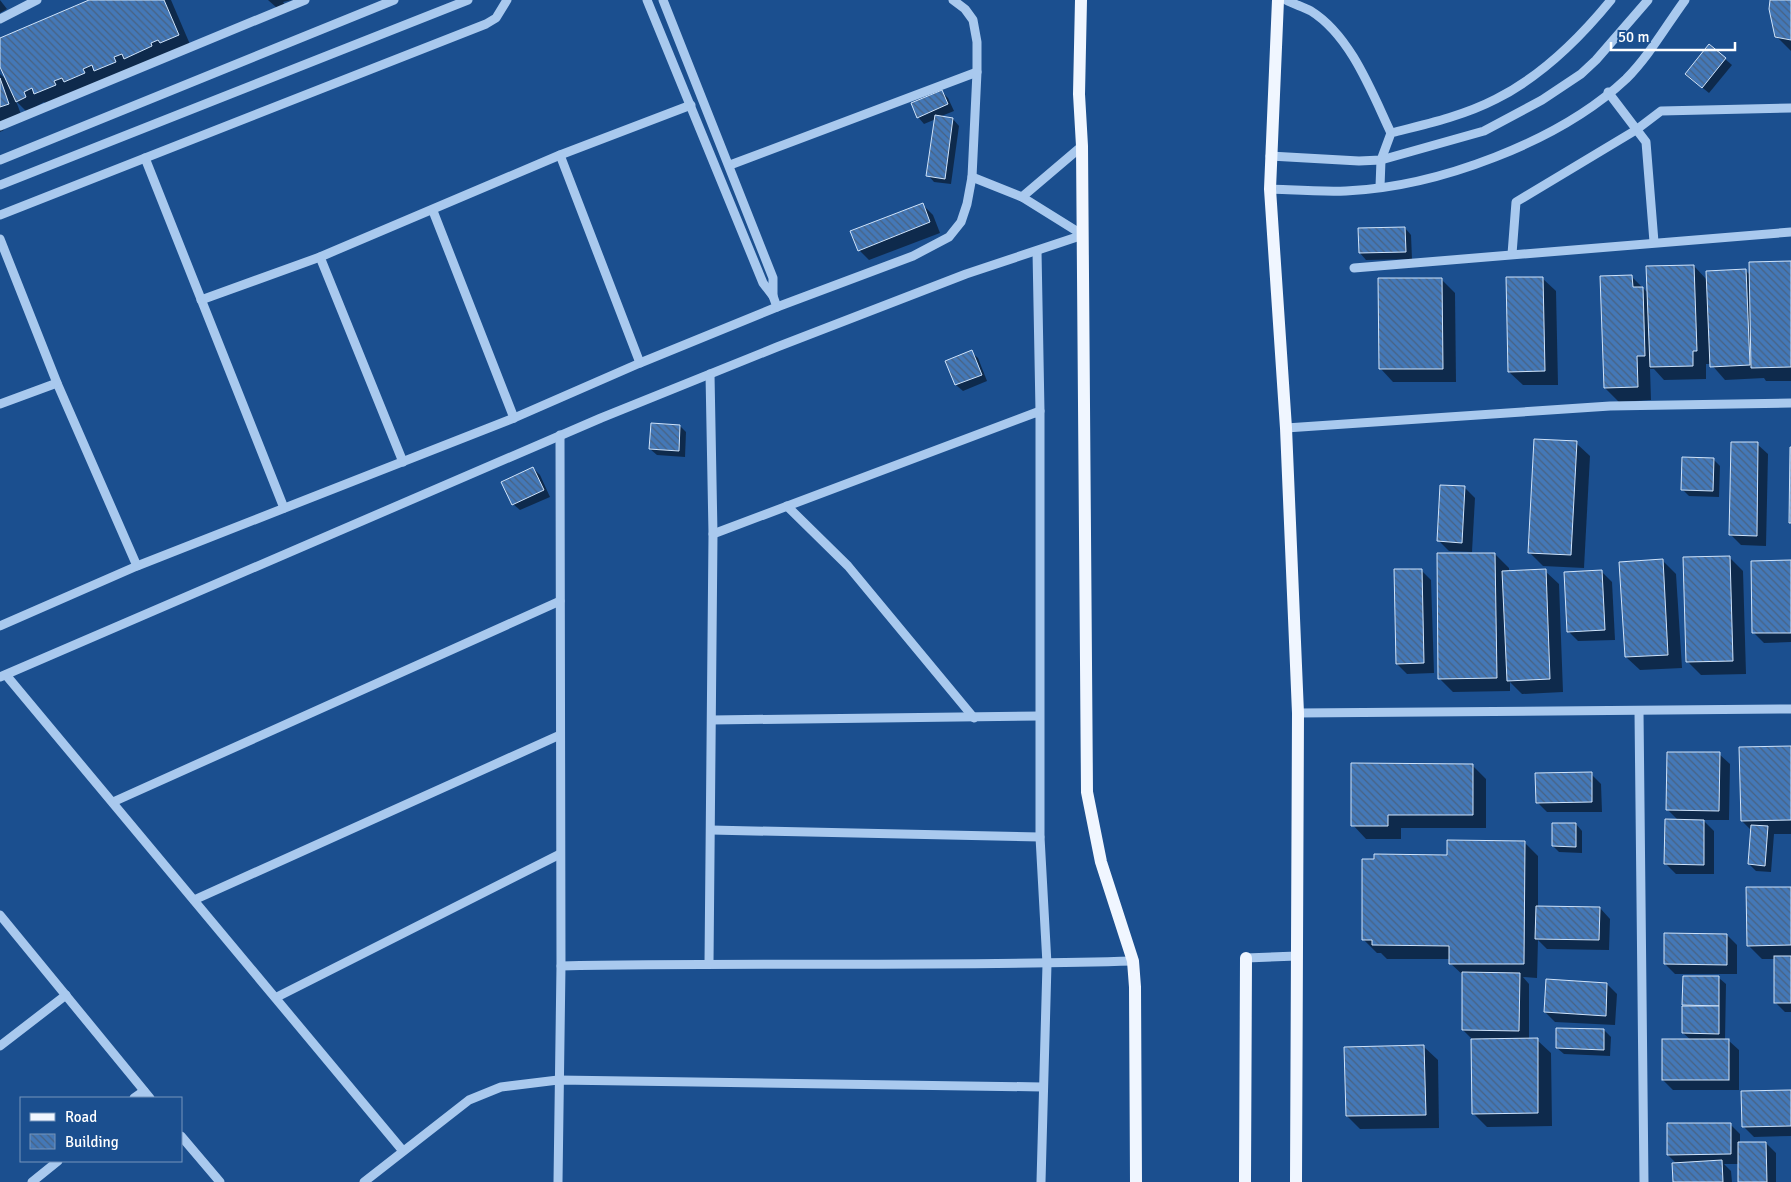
<svg xmlns="http://www.w3.org/2000/svg" width="1791" height="1182" font-family="Signika,sans-serif">
  <style>
    .shadow { fill: #0007 }
    .building { fill: url(#building-back-hatch); stroke: #cfe3fa }
    .lines { fill: none; stroke-linecap: round; stroke-linejoin: round }
    .minor { stroke: #a9c9ee; stroke-width: 9 }
    .major { stroke: #f0f6ff; stroke-width: 12 }
  </style>
  <defs>
    <pattern id="building-back-hatch" width="6" height="6" patternUnits="userSpaceOnUse" patternTransform="scale(1.25)"><rect width="6" height="6" fill="#4478b7"/><path d="M-1 5l2 2M0 0l6 6M5-1l2 2" fill="none" stroke="#486282"/></pattern>
  </defs>
  <rect width="100%" height="100%" fill="#1b4f8f"/>
  <!-- shadow -->
  <g class="shadow">
    <polygon points="0,0 7,9 0,13"/>
    <polygon points="92,0 171,0 192,49 49,107 44,102 37,106 39,111 30,115 16,101 22,117 2,125 4,130 0,132 0,74 8,81 0,64 0,40"/>
    <polygon points="268,0 292,0 283,2 285,5 277,8"/>
    <polygon points="1771,0 1791,0 1791,51 1776,36"/>
    <polygon points="1725,59 1732,65 1709,93 1693,80"/>
    <polygon points="941,91 948,98 954,111 939,117 953,119 959,126 951,184 934,182 928,175 936,119 924,124 918,117"/>
    <polygon points="923,205 933,215 940,233 869,260 859,250"/>
    <polygon points="1405,228 1411,235 1412,259 1366,260 1360,253"/>
    <polygon points="1791,263 1791,381 1766,381 1764,378 1725,380 1711,364 1706,364 1706,379 1664,380 1654,369 1650,369 1651,400 1619,402 1605,388 1632,277 1649,294 1694,266 1707,280 1745,270 1751,276"/>
    <polygon points="1542,278 1556,291 1558,385 1523,385 1509,372"/>
    <polygon points="1442,280 1455,293 1456,382 1393,382 1380,368"/>
    <polygon points="971,352 978,358 987,381 963,391 956,385 947,362"/>
    <polygon points="680,426 686,432 685,457 657,455 650,449"/>
    <polygon points="1576,443 1590,456 1584,568 1543,566 1529,552"/>
    <polygon points="1757,444 1768,454 1766,546 1741,545 1731,535"/>
    <polygon points="1713,459 1720,466 1719,497 1689,496 1682,489"/>
    <polygon points="533,468 540,475 550,497 520,510 513,504"/>
    <polygon points="1465,488 1475,498 1472,552 1449,551 1439,541"/>
    <polygon points="1495,554 1509,568 1509,572 1545,571 1559,584 1563,692 1522,694 1510,682 1510,691 1453,692 1439,678"/>
    <polygon points="1729,557 1743,571 1746,674 1701,675 1687,661"/>
    <polygon points="1662,560 1676,574 1682,668 1640,670 1626,657"/>
    <polygon points="1791,562 1791,642 1764,643 1754,633"/>
    <polygon points="1421,570 1431,580 1434,673 1407,674 1397,664"/>
    <polygon points="1602,572 1612,582 1615,640 1578,641 1568,631"/>
    <polygon points="1791,747 1791,834 1774,834 1771,872 1756,871 1749,864 1752,831 1742,821"/>
    <polygon points="1719,754 1730,764 1729,820 1703,820 1714,831 1714,874 1676,874 1666,864 1679,821 1667,809"/>
    <polygon points="1472,765 1486,779 1486,828 1401,828 1401,839 1366,839 1353,825"/>
    <polygon points="1591,774 1601,784 1602,812 1547,812 1537,802"/>
    <polygon points="1576,824 1582,831 1582,853 1559,852 1553,846"/>
    <polygon points="1524,842 1538,856 1538,907 1600,908 1610,919 1609,950 1547,949 1538,940 1537,978 1523,977 1529,984 1529,1040 1537,1040 1551,1053 1552,1126 1487,1127 1473,1113 1472,1039 1463,1030 1464,976 1450,963 1450,959 1387,959 1381,953 1377,953 1363,939 1448,856"/>
    <polygon points="1791,888 1791,1012 1785,1012 1775,1002 1775,959 1762,959 1748,945"/>
    <polygon points="1727,935 1737,945 1737,974 1675,974 1665,964"/>
    <polygon points="1684,977 1719,978 1726,984 1725,1040 1728,1040 1739,1050 1739,1090 1673,1090 1663,1080 1691,1040 1683,1033"/>
    <polygon points="1607,984 1617,994 1615,1025 1555,1022 1545,1012"/>
    <polygon points="1604,1030 1611,1037 1610,1056 1564,1054 1557,1048"/>
    <polygon points="1424,1047 1438,1060 1439,1128 1360,1129 1347,1116"/>
    <polygon points="1791,1091 1791,1136 1754,1137 1743,1126"/>
    <polygon points="1730,1124 1740,1134 1740,1143 1766,1143 1776,1153 1776,1182 1740,1182 1739,1164 1724,1164 1731,1171 1732,1182 1674,1182 1677,1164 1668,1155"/>
  </g>
  <!-- building -->
  <g class="building">
    <polygon points="89,0 164,0 179,35 160,43 158,40 151,43 152,46 124,59 122,54 114,57 116,62 94,71 92,65 83,69 85,73 64,82 62,78 54,81 56,85 34,94 32,88 24,92 26,97 16,102 0,67 0,38"/>
    <polygon points="1770,0 1791,0 1791,40 1775,37 1769,9"/>
    <polygon points="1709,44 1726,58 1702,88 1685,74"/>
    <polygon points="0,78 9,104 0,107"/>
    <polygon points="942,90 948,104 917,118 911,103"/>
    <polygon points="935,115 953,118 945,179 926,176"/>
    <polygon points="923,203 930,222 858,251 850,231"/>
    <polygon points="1405,227 1406,252 1359,253 1358,228"/>
    <polygon points="1791,261 1791,367 1751,368 1749,262"/>
    <polygon points="1694,265 1697,351 1693,351 1693,366 1650,367 1646,266"/>
    <polygon points="1746,269 1750,365 1710,367 1706,271"/>
    <polygon points="1632,275 1633,287 1643,287 1645,356 1637,356 1638,387 1604,388 1600,276"/>
    <polygon points="1506,277 1543,277 1545,371 1508,372"/>
    <polygon points="1378,278 1442,278 1443,369 1379,369"/>
    <polygon points="972,350 982,375 955,385 945,361"/>
    <polygon points="651,423 680,425 679,451 649,449"/>
    <polygon points="1534,439 1577,441 1571,555 1528,553"/>
    <polygon points="1731,442 1758,442 1757,536 1729,535"/>
    <polygon points="1790,447 1791,447 1791,523 1789,523"/>
    <polygon points="1682,457 1714,458 1713,491 1681,490"/>
    <polygon points="533,467 544,490 512,505 501,482"/>
    <polygon points="1440,485 1465,486 1462,543 1437,541"/>
    <polygon points="1437,553 1495,553 1497,678 1438,679"/>
    <polygon points="1730,556 1733,661 1686,662 1683,557"/>
    <polygon points="1663,559 1668,655 1625,657 1619,562"/>
    <polygon points="1791,560 1791,633 1752,633 1751,561"/>
    <polygon points="1394,569 1422,569 1424,663 1396,664"/>
    <polygon points="1546,569 1550,679 1507,681 1502,571"/>
    <polygon points="1602,570 1605,630 1567,632 1564,572"/>
    <polygon points="1791,746 1791,820 1741,821 1739,747"/>
    <polygon points="1667,752 1720,752 1719,811 1666,810"/>
    <polygon points="1351,763 1473,764 1473,815 1388,815 1388,826 1351,826"/>
    <polygon points="1592,772 1592,802 1536,803 1535,773"/>
    <polygon points="1665,819 1704,820 1704,865 1664,864"/>
    <polygon points="1552,823 1576,823 1576,847 1552,846"/>
    <polygon points="1751,825 1768,826 1765,866 1748,864"/>
    <polygon points="1447,840 1525,841 1524,964 1449,964 1449,946 1372,945 1372,940 1362,940 1362,859 1374,859 1374,854 1447,855"/>
    <polygon points="1746,887 1791,887 1791,945 1747,946"/>
    <polygon points="1536,906 1600,907 1599,940 1535,939"/>
    <polygon points="1664,933 1727,934 1727,965 1664,964"/>
    <rect x="1774" y="956" width="17" height="47"/>
    <polygon points="1462,972 1520,973 1519,1031 1462,1030"/>
    <polygon points="1683,976 1719,976 1719,1006 1682,1005"/>
    <polygon points="1546,979 1607,983 1606,1016 1544,1012"/>
    <polygon points="1682,1006 1719,1006 1719,1034 1682,1033"/>
    <polygon points="1556,1028 1604,1029 1604,1050 1556,1048"/>
    <polygon points="1538,1038 1538,1113 1472,1114 1471,1039"/>
    <rect x="1662" y="1039" width="67" height="41"/>
    <polygon points="1424,1045 1426,1115 1346,1116 1344,1047"/>
    <polygon points="1791,1090 1791,1126 1742,1127 1741,1091"/>
    <polygon points="1667,1123 1731,1123 1731,1154 1667,1155"/>
    <polygon points="1738,1142 1766,1142 1767,1182 1738,1182"/>
    <polygon points="1722,1160 1723,1182 1673,1182 1672,1163"/>
  </g>
  <g class="lines">
    <!-- minor -->
    <g class="minor">
      <polyline points="647,0 763,283 773,296 777,307"/>
      <polyline points="663,0 773,278 773,296"/>
      <path d="M1286,0C1294,4 1303,7 1311,11C1351,36 1372,93 1391,133"/>
      <polyline points="0,19 37,0"/>
      <polyline points="1608,92 1646,142 1654,242"/>
      <polyline points="0,126 305,0"/>
      <polyline points="560,155 640,363"/>
      <polyline points="1270,156 1359,161 1381,160 1484,131 1542,100 1581,74 1596,60 1648,0"/>
      <polyline points="145,158 284,508"/>
      <polyline points="0,160 394,0"/>
      <polyline points="730,165 977,72"/>
      <polyline points="972,177 1022,197 1083,235"/>
      <polyline points="0,185 468,0"/>
      <path d="M1380,187L1381,160L1391,133C1427,124 1463,116 1496,99C1540,77 1580,38 1611,0"/>
      <path d="M1270,189C1295,190 1321,192 1346,191C1437,187 1559,142 1626,79C1649,56 1666,26 1685,0"/>
      <polyline points="1022,197 1082,146"/>
      <polyline points="433,211 514,418"/>
      <polyline points="0,215 486,24 496,18 507,0"/>
      <polyline points="0,239 57,383 137,566"/>
      <polyline points="1037,251 1040,411"/>
      <polyline points="1512,254 1516,202 1636,130 1661,111 1791,108"/>
      <polyline points="320,257 403,462"/>
      <polyline points="1354,268 1791,232"/>
      <polyline points="201,300 320,257 560,155 691,105"/>
      <polyline points="0,404 57,383"/>
      <polyline points="1286,428 1610,406 1791,403"/>
      <polyline points="787,506 848,566 974,718"/>
      <polyline points="713,534 1040,411 1040,837 1047,964 1041,1182"/>
      <polyline points="0,626 137,566 514,418 640,363 777,307 913,256 949,237 961,222 967,204 972,177 977,72 977,42 973,20 965,9 953,0"/>
      <polyline points="6,675 403,1151"/>
      <polyline points="0,677 601,418 777,347 966,274 1083,235"/>
      <polyline points="1639,711 1644,1182"/>
      <polyline points="1298,713 1791,709"/>
      <polyline points="712,720 1039,716"/>
      <polyline points="113,802 560,601"/>
      <polyline points="711,830 1040,837"/>
      <polyline points="194,900 560,735"/>
      <polyline points="0,915 150,1098"/>
      <polyline points="1246,958 1297,956"/>
      <polyline points="709,963 713,534 710,374"/>
      <path d="M561,966C751,962 942,967 1133,961"/>
      <polyline points="277,997 560,854"/>
      <polyline points="0,1046 66,995"/>
      <polyline points="134,1098 144,1091"/>
      <polyline points="181,1136 220,1182"/>
      <polyline points="32,1182 58,1161"/>
      <polyline points="364,1182 469,1100 501,1087 558,1080 1042,1087"/>
      <polyline points="558,1182 561,966 560,435"/>
    </g>
    <!-- major -->
    <g class="major">
      <polyline points="1081,0 1079,94 1082,146 1087,792 1101,862 1133,961 1135,987 1136,1182"/>
      <polyline points="1278,0 1270,189 1286,428 1298,713 1296,1182"/>
      <polyline points="1245,1182 1246,958"/>
    </g>
  </g>
  <!-- legend -->
  <rect x="20" y="1097" width="162" height="65" fill="#1b4f8f" stroke="#7695bc"/>
  <rect x="30" y="1113" width="25" height="8" fill="#f0f6ff" stroke="#7695bc"/>
  <text x="65" y="1122" font-size="15" fill="#ffffff">Road</text>
  <rect x="30" y="1134" width="25" height="15" fill="url(#building-back-hatch)" stroke="#7695bc"/>
  <text x="65" y="1147" font-size="15" fill="#ffffff">Building</text>
  <!-- scale -->
  <path d="M1611 42v8h124v-8" fill="none" stroke="#ffffff" stroke-width="2.5"/>
  <text x="1618" y="42" font-size="15" fill="#ffffff" stroke="#1b4f8f" stroke-width="4" paint-order="stroke">50 m</text>
</svg>
